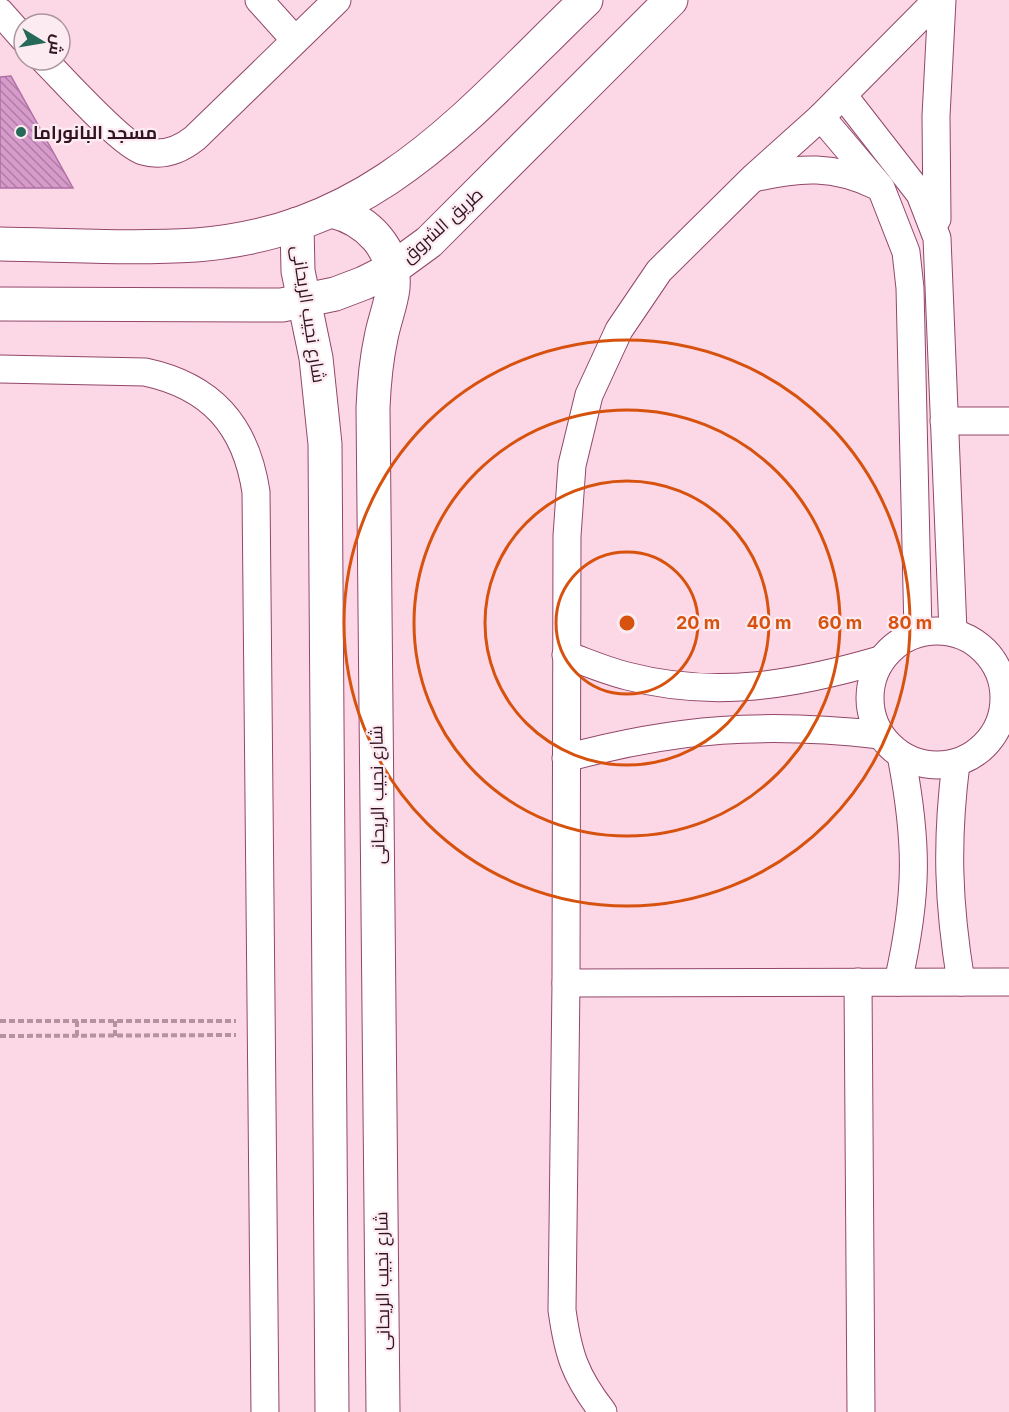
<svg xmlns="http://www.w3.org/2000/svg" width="1009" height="1412" font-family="Inter,Cairo,sans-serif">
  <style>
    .building { fill: url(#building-back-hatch); stroke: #b06fa5; stroke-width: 1.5 }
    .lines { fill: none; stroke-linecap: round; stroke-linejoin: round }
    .minor-casing { stroke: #924669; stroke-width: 29 }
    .tertiary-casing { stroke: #924669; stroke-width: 35 }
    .path { stroke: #b592a0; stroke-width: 4; stroke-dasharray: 6 3; stroke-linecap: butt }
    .minor { stroke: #fff; stroke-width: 27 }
    .tertiary { stroke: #fff; stroke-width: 33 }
    .ring { fill: none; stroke: #d6520e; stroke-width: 3 }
    .poi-dot { fill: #276958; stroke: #fdebf2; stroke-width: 2 }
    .labels { text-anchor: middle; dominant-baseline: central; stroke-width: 4.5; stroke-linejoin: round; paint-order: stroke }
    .poi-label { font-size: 18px; font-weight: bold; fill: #321321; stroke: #fdebf2; text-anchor: start }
    .street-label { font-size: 18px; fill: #321321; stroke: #fdebf2 }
    .centre { fill: #d6520e; stroke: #fdebf2; stroke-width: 3 }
    .ring-label { font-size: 18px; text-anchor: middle; font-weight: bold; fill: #d6520e; stroke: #fdebf2; stroke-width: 4.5; stroke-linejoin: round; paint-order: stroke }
  </style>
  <defs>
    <pattern id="building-back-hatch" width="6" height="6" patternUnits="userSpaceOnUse" patternTransform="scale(1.5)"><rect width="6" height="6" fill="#d69bcb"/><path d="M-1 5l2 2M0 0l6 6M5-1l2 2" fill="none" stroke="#ae7da4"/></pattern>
  </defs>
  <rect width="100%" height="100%" fill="#fcd8e6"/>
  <!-- building -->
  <polygon class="building" points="11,76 73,188 0,188 0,77"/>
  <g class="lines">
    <!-- minor casing -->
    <g class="minor-casing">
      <g id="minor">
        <polyline points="259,0 295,40"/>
        <polyline points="0,12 24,39"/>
        <path d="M44,60C63,79 122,145 143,151C163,157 180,150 195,138L337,0"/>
        <polyline points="843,95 920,194 937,238 953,631"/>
        <polyline points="821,117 881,188 906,252 910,288 918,632"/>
        <path d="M754,178C800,167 834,165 877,186"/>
        <polyline points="937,219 936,116 942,0"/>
        <path d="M0,369L145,372C211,386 246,425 256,492L265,1412"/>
        <polyline points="944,421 1009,421"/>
        <circle cx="937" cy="698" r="67"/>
        <path d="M566,655C586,662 606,671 627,676C715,699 794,685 880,660"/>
        <path d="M566,758C676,728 766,722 880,735"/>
        <path d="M956,763C946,842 948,903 961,982"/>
        <polyline points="858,982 861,1412"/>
        <path d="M898,982C918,894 918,843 901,755"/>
        <polyline points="566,983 1009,982"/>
        <path d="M603,1412C575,1376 568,1354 562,1310L566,983L567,536L572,465L589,395L619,330L659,271L753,178L821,117L937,0"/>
      </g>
    </g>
    <!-- tertiary casing -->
    <g class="tertiary-casing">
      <g id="tertiary">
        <path d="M332,211C368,220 396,249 393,288C391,305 384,321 381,338C376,361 374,384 373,408L383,1412"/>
        <polyline points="297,224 298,271 316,358 325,444 332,1412"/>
        <path d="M0,244C65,245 131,249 196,245C376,231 465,116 586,0"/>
        <polyline points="0,304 282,305 335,294 364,283 392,269 429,242 671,0"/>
      </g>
    </g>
    <!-- path -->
    <g class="path">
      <polyline points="0,1021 236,1021"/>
      <polyline points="77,1021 77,1036"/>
      <polyline points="115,1021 115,1036"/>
      <polyline points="0,1036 236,1035"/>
    </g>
    <!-- minor -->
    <use href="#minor" class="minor"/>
    <!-- tertiary -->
    <use href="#tertiary" class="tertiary"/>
  </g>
  <!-- distance rings -->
  <g class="ring">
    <circle cx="627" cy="623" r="71"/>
    <circle cx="627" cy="623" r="142"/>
    <circle cx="627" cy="623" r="213"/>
    <circle cx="627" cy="623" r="283"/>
  </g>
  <!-- markers -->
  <circle class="poi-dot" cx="21" cy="132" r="6"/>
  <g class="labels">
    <!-- poi labels -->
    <g class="poi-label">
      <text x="33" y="132">مسجد البانوراما</text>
    </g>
    <!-- street labels -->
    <g class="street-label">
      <text transform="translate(442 225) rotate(-42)">طريق الشروق</text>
      <text transform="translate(309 314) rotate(81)">شارع نجيب الريحانى</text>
      <text transform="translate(377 795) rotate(-91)">شارع نجيب الريحانى</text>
      <text transform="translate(382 1281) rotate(-91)">شارع نجيب الريحانى</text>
    </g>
  </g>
  <circle cx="627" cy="623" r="9" class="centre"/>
  <g class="ring-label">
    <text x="698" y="629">20 m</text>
    <text x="769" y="629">40 m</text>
    <text x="840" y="629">60 m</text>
    <text x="910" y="629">80 m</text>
  </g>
  <!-- north arrow -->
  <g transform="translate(42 42) rotate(101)"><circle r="28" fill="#fdebf2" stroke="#ac959e" stroke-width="1.5"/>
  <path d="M0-4.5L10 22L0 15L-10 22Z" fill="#276958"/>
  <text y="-9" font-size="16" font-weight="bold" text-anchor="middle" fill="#321321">ش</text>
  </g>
</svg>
